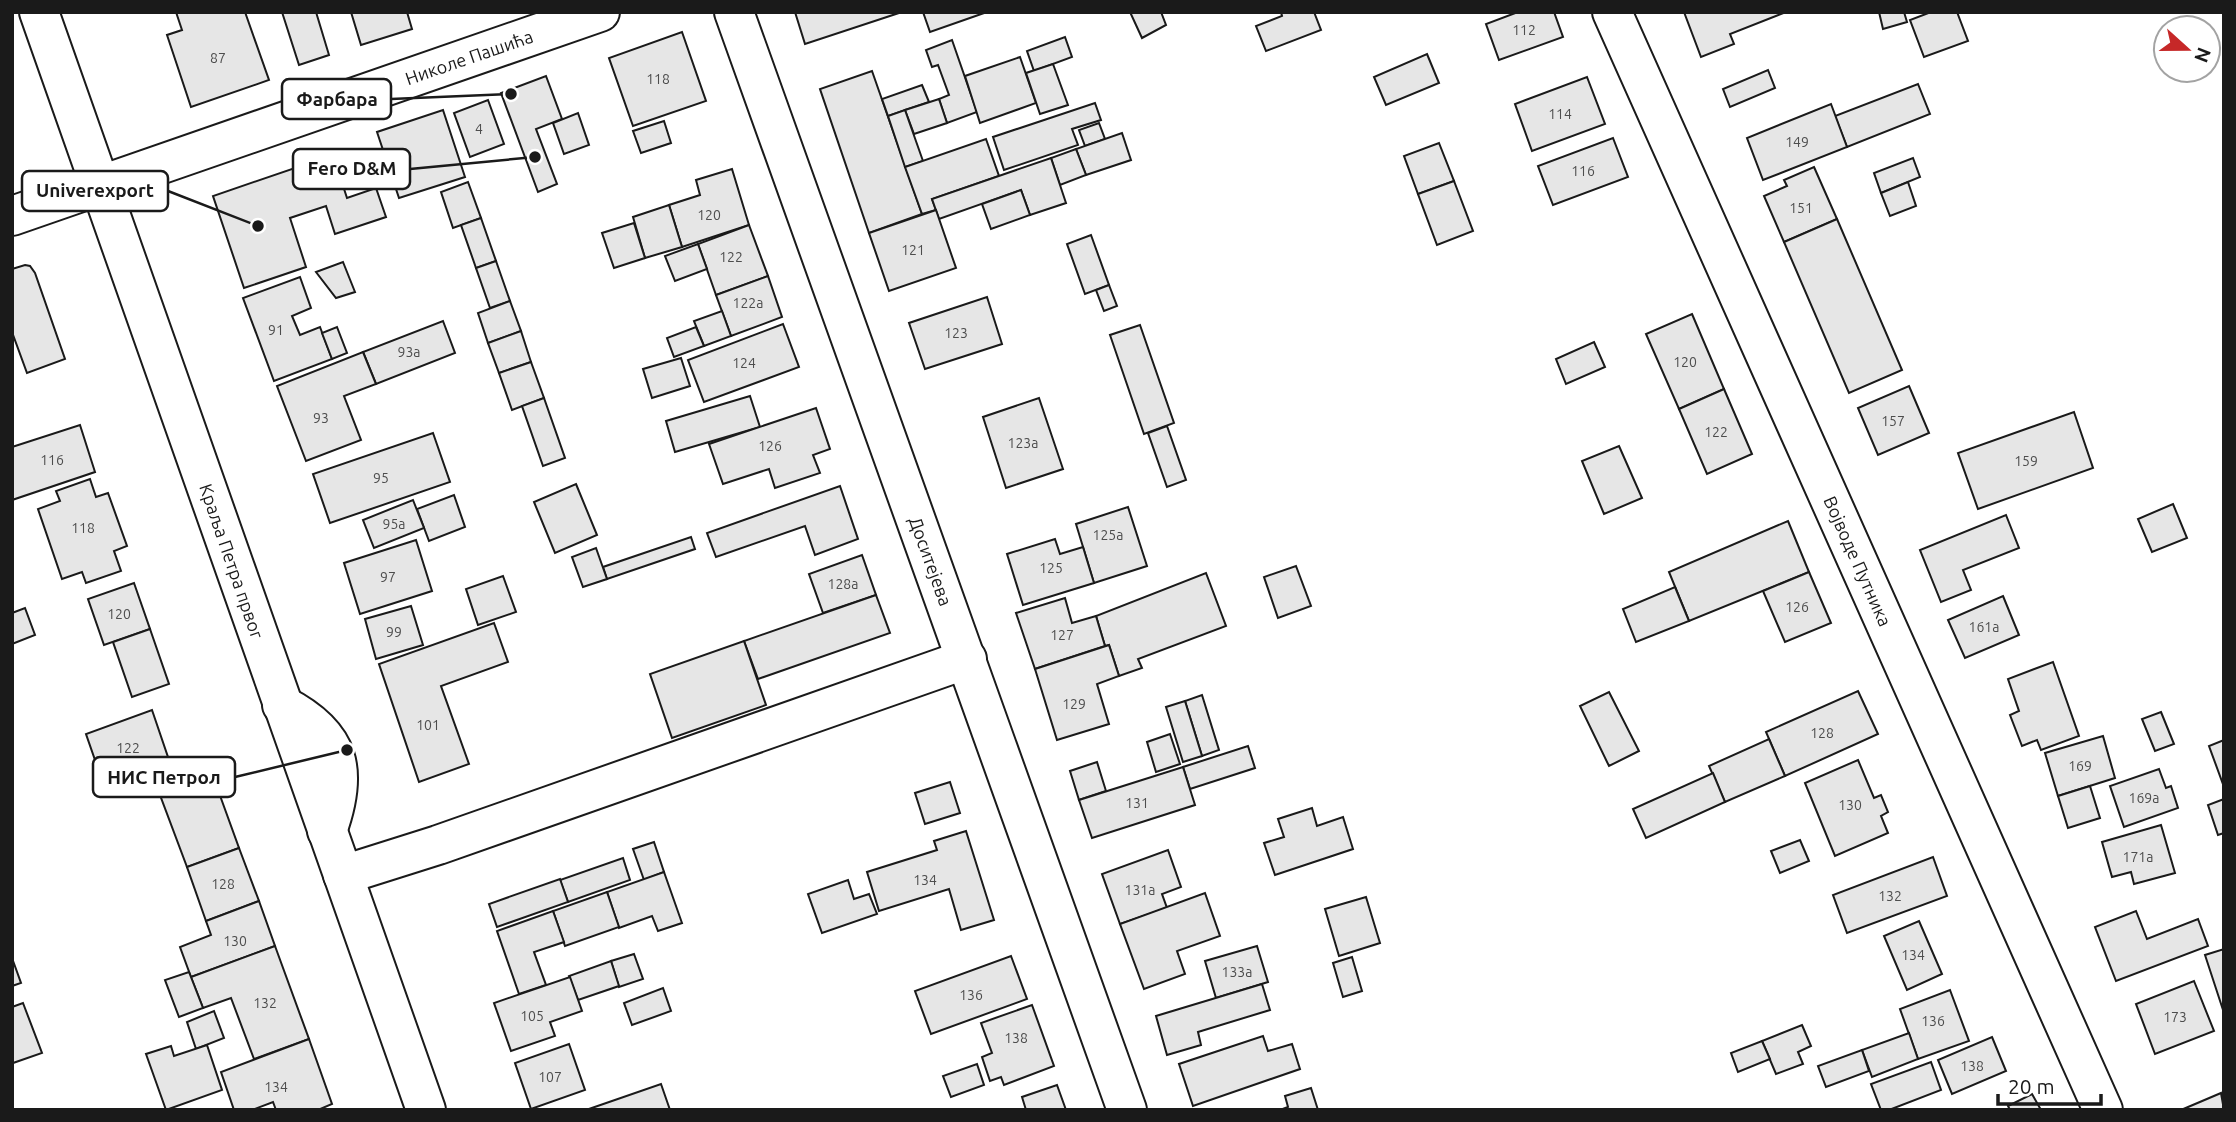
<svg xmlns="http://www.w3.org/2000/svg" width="2236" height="1122" font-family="Ubuntu,sans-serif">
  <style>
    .building { fill: #e6e6e6; stroke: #1a1a1a; stroke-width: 2 }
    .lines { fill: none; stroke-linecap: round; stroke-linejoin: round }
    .minor-casing { stroke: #1a1a1a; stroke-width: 42 }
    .minor { stroke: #fff; stroke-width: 38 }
    .labels { text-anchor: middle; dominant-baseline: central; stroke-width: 5; stroke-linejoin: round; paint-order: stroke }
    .number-label { font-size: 14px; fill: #4d4d4d }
    .street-label { font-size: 18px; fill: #1a1a1a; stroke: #fff }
    .leader { fill: none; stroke: #1a1a1a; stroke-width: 2.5 }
    .callout-dot { fill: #1a1a1a; stroke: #fff; stroke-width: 2.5 }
    .callout { fill: #fff; stroke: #1a1a1a; stroke-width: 2.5 }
    .callout-label { font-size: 19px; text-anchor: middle; font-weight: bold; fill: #1a1a1a }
  </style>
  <rect width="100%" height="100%" fill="#fff"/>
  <!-- building -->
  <g class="building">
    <polygon points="176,12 245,12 269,80 191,107 167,35 182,30"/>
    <polygon points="282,12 316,12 329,55 299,65"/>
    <polygon points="351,12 407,12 412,29 361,45"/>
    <polygon points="795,12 902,12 805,44"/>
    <polygon points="923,12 987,12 930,32"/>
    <polygon points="1130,12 1161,12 1166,25 1142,38"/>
    <polygon points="1281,12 1314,12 1321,30 1266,51 1256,26 1282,16"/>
    <polygon points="1518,12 1554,12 1563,37 1499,60 1486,24"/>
    <polygon points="1684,12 1786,12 1730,34 1734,44 1701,57"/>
    <polygon points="1879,12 1904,12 1907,22 1883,29"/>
    <polygon points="1931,12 1957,12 1968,41 1924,57 1910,20"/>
    <polygon points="682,32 706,101 633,126 609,58"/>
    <polygon points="1065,37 1072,57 1034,71 1027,51"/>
    <polygon points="952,40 977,112 947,123 939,99 949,95 938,65 932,67 926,50"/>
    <polygon points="1427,54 1439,83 1386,105 1374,77"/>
    <polygon points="1020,57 1036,103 980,123 965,76"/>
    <polygon points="1053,64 1068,105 1040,114 1026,73"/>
    <polygon points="1768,70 1775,88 1730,107 1723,89"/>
    <polygon points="872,71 922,214 869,233 820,89"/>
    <polygon points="546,76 562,119 536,129 557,184 538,192 501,93"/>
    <polygon points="1587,77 1605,124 1532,151 1515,104"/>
    <polygon points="1918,84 1930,114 1847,147 1835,116"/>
    <polygon points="922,85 929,102 888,116 882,99"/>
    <polygon points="939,99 947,123 914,134 905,110"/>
    <polygon points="488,100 504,144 470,157 454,113"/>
    <polygon points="1095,103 1101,120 1072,129 1078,145 1004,170 993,137"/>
    <polygon points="1831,104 1847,147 1763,180 1747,138"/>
    <polygon points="443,110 465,177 399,198 377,132"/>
    <polygon points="905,110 923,161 905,167 888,116"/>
    <polygon points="578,113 589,145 564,154 553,123"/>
    <polygon points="664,121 671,143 641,153 633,131"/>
    <polygon points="1099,123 1105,139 1085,146 1079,130"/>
    <polygon points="1122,133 1131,160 1086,175 1076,149"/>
    <polygon points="1613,138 1628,177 1553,205 1538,166"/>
    <polygon points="986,139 999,176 932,199 936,210 922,214 905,167"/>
    <polygon points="1439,143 1454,181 1418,194 1404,156"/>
    <polygon points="1076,149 1086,175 1060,185 1051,158"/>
    <polygon points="333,155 347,198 376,188 386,217 335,234 326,206 290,218 306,267 244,288 213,196"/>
    <polygon points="1051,158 1066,203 1030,215 1021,190 939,219 932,199"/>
    <polygon points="1913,158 1920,177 1881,193 1874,173"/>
    <polygon points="1814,167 1837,219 1784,242 1764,196 1787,186 1784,180"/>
    <polygon points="732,169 749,225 682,247 669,205 700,195 696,180"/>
    <polygon points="1454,181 1473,231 1437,245 1418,194"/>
    <polygon points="468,182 481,218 453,228 441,192"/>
    <polygon points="1908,182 1916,206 1890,216 1881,193"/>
    <polygon points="1021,190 1030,215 991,229 982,204"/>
    <polygon points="669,205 682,247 645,258 633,217"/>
    <polygon points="936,210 956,268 889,291 869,233"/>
    <polygon points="481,218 496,261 476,268 461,225"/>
    <polygon points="1837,219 1902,370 1849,393 1784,242"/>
    <polygon points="634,223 645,258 614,268 602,233"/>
    <polygon points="749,225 768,276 716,295 698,244"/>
    <polygon points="1091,235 1109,285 1085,294 1067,244"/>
    <polygon points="698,244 707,269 675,281 665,256"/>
    <polygon points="496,261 510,301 490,308 476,268"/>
    <polygon points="343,262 355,292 336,298 316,272"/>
    <polygon points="25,265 30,266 35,273 65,359 27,373 12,332 12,269"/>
    <polygon points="768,276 782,317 731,336 716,295"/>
    <polygon points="300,277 311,308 292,316 300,335 320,327 332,359 274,381 243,298"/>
    <polygon points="1109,285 1117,306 1104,311 1096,290"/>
    <polygon points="987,297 1002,344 925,369 909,323"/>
    <polygon points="510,301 521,331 488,343 478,313"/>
    <polygon points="722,311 731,336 704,346 694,321"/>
    <polygon points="1692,314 1724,389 1679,409 1646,334"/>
    <polygon points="443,321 455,353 376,384 363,352"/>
    <polygon points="783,324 799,367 704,402 688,360"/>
    <polygon points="1140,325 1174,423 1144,434 1110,335"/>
    <polygon points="337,327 347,353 332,359 322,333"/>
    <polygon points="696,327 704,346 674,357 667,338"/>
    <polygon points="521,331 531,362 499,373 488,343"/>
    <polygon points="1594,342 1605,367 1566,384 1556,359"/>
    <polygon points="363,352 376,384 344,396 361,440 306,461 277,386"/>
    <polygon points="681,358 690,386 652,398 643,369"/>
    <polygon points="531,362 544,398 512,410 499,373"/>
    <polygon points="1909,386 1929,433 1878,455 1858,408"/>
    <polygon points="1724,389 1752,454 1707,474 1679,409"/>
    <polygon points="750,396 760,427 675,452 666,421"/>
    <polygon points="544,398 565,458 543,466 522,406"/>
    <polygon points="1039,398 1063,469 1006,488 983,417"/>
    <polygon points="816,408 830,449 813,455 820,473 775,488 769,469 723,484 709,444"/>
    <polygon points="2074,412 2093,468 1978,509 1958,453"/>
    <polygon points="80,425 95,472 12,500 12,447"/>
    <polygon points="1167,426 1186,480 1167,487 1148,433"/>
    <polygon points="433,433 450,482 330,523 313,474"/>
    <polygon points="1619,446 1642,498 1604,514 1582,461"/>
    <polygon points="90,479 96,497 108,493 127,546 114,551 121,571 86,583 82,572 62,579 38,509 60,501 56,491"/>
    <polygon points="576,484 597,535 555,553 534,502"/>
    <polygon points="840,486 858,539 815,555 805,526 716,557 707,533"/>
    <polygon points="454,495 465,527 429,541 417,509"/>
    <polygon points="413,500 424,528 374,548 363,520"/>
    <polygon points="2173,504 2187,538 2152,552 2138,519"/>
    <polygon points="1128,507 1147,566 1094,583 1076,524"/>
    <polygon points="2006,515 2019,548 1963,570 1971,590 1941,602 1920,550"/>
    <polygon points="1788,521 1809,572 1689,621 1669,572"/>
    <polygon points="691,537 695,549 607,579 603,567"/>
    <polygon points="1055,539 1060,554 1083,547 1094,583 1023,605 1007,554"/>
    <polygon points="416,540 432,591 360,614 344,563"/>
    <polygon points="596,548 607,579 583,587 572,557"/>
    <polygon points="862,555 876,595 823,613 809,574"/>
    <polygon points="1296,566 1311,606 1278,618 1264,577"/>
    <polygon points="1809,572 1831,623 1785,642 1763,591"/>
    <polygon points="1206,573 1226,626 1138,659 1142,668 1119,676 1109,645 1105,646 1096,616"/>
    <polygon points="503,576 516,612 478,625 466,589"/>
    <polygon points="134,583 150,629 104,645 88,599"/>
    <polygon points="1675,587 1689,621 1636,642 1623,609"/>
    <polygon points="876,595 890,633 758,679 744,641"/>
    <polygon points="2003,596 2019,635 1965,658 1948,620"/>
    <polygon points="1065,598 1072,623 1096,616 1105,646 1035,669 1016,613"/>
    <polygon points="411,606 423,645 376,659 365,619"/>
    <polygon points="25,608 35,635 12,644 12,613"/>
    <polygon points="494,623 508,662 441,686 469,764 419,782 379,664"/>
    <polygon points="150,629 169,684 132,697 113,642"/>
    <polygon points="744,641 766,705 672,738 650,674"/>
    <polygon points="1109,645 1119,676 1097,684 1109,724 1057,740 1035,669"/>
    <polygon points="2053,662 2079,736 2041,750 2037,740 2022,746 2010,715 2019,711 2008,679"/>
    <polygon points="1858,691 1878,734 1785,776 1766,732"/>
    <polygon points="1609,692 1639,751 1609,766 1580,706"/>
    <polygon points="1202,695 1219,750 1202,756 1185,701"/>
    <polygon points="1185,701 1202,756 1183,762 1166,707"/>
    <polygon points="152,710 170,763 104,786 86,734"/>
    <polygon points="2161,712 2174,744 2155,751 2142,719"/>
    <polygon points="1170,734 1180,764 1156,772 1147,742"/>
    <polygon points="2103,736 2115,778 2058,796 2045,753"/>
    <polygon points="1769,739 1785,776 1725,802 1709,766"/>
    <polygon points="2224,740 2224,787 2209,746"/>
    <polygon points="1248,746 1255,768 1190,789 1183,767"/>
    <polygon points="1858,760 1874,798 1881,795 1888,812 1881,816 1888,833 1835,856 1805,783"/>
    <polygon points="1097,762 1106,791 1079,800 1070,771"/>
    <polygon points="1183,767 1195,805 1092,838 1079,800"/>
    <polygon points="210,768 239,848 187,867 157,787"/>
    <polygon points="2159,769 2166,788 2171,786 2178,808 2124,827 2110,786"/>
    <polygon points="1713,773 1725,802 1646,838 1633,809"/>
    <polygon points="950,782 960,813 925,824 915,793"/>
    <polygon points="2090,786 2100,818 2068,828 2058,796"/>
    <polygon points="2224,799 2224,833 2218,835 2208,805"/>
    <polygon points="1312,808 1317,826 1343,817 1353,849 1275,875 1264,843 1284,837 1278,819"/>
    <polygon points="2161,825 2175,873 2134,884 2131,872 2112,877 2102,842"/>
    <polygon points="966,831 994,920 961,930 949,889 879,911 867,872 937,850 934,841"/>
    <polygon points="1800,840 1809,861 1780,873 1771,851"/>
    <polygon points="654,842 664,872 644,880 633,849"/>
    <polygon points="239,848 259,901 206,921 187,867"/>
    <polygon points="1168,850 1181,887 1162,894 1167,908 1120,924 1102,874"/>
    <polygon points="1933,857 1947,896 1847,933 1833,895"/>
    <polygon points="623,858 630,880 568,902 560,880"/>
    <polygon points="664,872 682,923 658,931 652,916 619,928 607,892"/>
    <polygon points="560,879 568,902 497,927 489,904"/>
    <polygon points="848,880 854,899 869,894 877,914 822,933 808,894"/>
    <polygon points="607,892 619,927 565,946 553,911"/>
    <polygon points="1205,893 1220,936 1177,951 1185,974 1144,989 1120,924"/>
    <polygon points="1366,897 1380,943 1339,956 1325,909"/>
    <polygon points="259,901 275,946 191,977 180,947 211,935 206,921"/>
    <polygon points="553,911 564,942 534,952 546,985 519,994 497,931"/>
    <polygon points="2136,911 2147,939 2198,919 2208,946 2116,981 2095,927"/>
    <polygon points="1919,921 1942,974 1907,990 1884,936"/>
    <polygon points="275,946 309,1039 254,1059 231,998 203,1008 191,977"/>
    <polygon points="1257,946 1268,982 1216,998 1205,961"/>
    <polygon points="2224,949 2224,1013 2205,955"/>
    <polygon points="634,954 643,979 619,987 611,961"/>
    <polygon points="1011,956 1027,999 931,1034 915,991"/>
    <polygon points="1352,957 1362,991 1343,997 1333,963"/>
    <polygon points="12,958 21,983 12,986"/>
    <polygon points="611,961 619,986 578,1000 569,976"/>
    <polygon points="189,972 203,1008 179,1017 165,980"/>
    <polygon points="570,977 582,1011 550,1022 555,1036 511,1051 494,1003"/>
    <polygon points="2194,981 2214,1031 2155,1054 2136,1004"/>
    <polygon points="1262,984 1270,1010 1198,1032 1201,1045 1167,1055 1156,1016"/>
    <polygon points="663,988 671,1011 632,1025 624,1003"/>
    <polygon points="1950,990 1969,1041 1918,1059 1900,1009"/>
    <polygon points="23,1003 42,1053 13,1063 12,1007"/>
    <polygon points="1032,1005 1054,1066 1004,1085 1001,1077 990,1081 982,1057 992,1053 981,1023"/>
    <polygon points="214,1011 224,1038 196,1049 187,1022"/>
    <polygon points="1802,1025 1811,1046 1798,1052 1803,1064 1776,1074 1762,1041"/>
    <polygon points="1909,1033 1918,1059 1872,1077 1862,1050"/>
    <polygon points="1263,1036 1268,1051 1292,1044 1300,1069 1193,1106 1179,1064"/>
    <polygon points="1992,1037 2006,1071 1952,1094 1938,1060"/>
    <polygon points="309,1039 332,1104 318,1110 276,1110 273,1102 252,1110 234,1110 221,1072"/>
    <polygon points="1762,1041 1770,1059 1738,1072 1731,1053"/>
    <polygon points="569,1044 585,1090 531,1109 515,1063"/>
    <polygon points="207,1045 222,1090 166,1110 146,1054 171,1046 174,1056"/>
    <polygon points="1862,1050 1869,1071 1826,1087 1818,1066"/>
    <polygon points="1931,1062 1941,1090 1889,1110 1881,1110 1871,1084"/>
    <polygon points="977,1064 984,1085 951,1097 943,1076"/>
    <polygon points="661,1084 670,1110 586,1110"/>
    <polygon points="1057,1085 1066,1110 1026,1110 1022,1097"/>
    <polygon points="1311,1088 1318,1110 1280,1110 1288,1107 1285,1096"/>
    <polygon points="2221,1093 2224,1110 2181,1110"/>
    <polygon points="2032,1094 2041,1110 2010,1110 2008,1106"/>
  </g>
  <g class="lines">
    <!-- minor casing -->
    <g class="minor-casing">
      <g id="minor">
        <polyline points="39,12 426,1110"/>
        <polyline points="734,12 1127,1110"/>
        <polyline points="1612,12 2103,1110"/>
        <polyline points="12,216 600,12"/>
        <path d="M282,705C341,735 349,771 327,831"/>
        <polyline points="343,875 438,845 967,659"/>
      </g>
    </g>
    <!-- minor -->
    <use href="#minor" class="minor"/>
  </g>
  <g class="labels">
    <!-- number labels -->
    <g class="number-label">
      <text x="1524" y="30">112</text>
      <text x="218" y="58">87</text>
      <text x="658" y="79">118</text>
      <text x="1560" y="114">114</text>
      <text x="479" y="129">4</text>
      <text x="1797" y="142">149</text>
      <text x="1583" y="171">116</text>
      <text x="1801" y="208">151</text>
      <text x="709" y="215">120</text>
      <text x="913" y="250">121</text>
      <text x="731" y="257">122</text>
      <text x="748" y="303">122a</text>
      <text x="276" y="330">91</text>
      <text x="956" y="333">123</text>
      <text x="409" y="352">93a</text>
      <text x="1685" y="362">120</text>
      <text x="744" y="363">124</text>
      <text x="321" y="418">93</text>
      <text x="1893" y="421">157</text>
      <text x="1716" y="432">122</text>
      <text x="1023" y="443">123a</text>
      <text x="770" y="446">126</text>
      <text x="52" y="460">116</text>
      <text x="2026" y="461">159</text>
      <text x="381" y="478">95</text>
      <text x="394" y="524">95a</text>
      <text x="83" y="528">118</text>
      <text x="1108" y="535">125a</text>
      <text x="1051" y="568">125</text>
      <text x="388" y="577">97</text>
      <text x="843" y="584">128a</text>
      <text x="1797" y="607">126</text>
      <text x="119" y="614">120</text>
      <text x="1984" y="627">161a</text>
      <text x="394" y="632">99</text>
      <text x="1062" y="635">127</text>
      <text x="1074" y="704">129</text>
      <text x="428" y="725">101</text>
      <text x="1822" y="733">128</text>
      <text x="128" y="748">122</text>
      <text x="2080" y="766">169</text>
      <text x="2144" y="798">169a</text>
      <text x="1137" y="803">131</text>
      <text x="1850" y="805">130</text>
      <text x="2138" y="857">171a</text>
      <text x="925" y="880">134</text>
      <text x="223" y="884">128</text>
      <text x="1140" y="890">131a</text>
      <text x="1890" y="896">132</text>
      <text x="235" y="941">130</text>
      <text x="1913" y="955">134</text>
      <text x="1237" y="972">133a</text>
      <text x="971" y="995">136</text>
      <text x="265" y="1003">132</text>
      <text x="532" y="1016">105</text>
      <text x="2175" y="1017">173</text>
      <text x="1933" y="1021">136</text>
      <text x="1016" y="1038">138</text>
      <text x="1972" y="1066">138</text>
      <text x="550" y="1077">107</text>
      <text x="276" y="1087">134</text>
    </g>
    <!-- street labels -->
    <g class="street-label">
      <text transform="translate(469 57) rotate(-19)">Николе Пашића</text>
      <text transform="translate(232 561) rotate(71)">Краља Петра првог</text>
      <text transform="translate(931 561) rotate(70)">Доситејева</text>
      <text transform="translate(1858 561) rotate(66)">Војводе Путника</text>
    </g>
  </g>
  <!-- callouts -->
  <path class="leader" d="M511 94L391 99M535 157L410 169M258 226L168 191M347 750L235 777"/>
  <g class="callout-dot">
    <circle cx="511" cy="94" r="7"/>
    <circle cx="535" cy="157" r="7"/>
    <circle cx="258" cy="226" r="7"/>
    <circle cx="347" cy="750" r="7"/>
  </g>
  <g class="callout">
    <rect x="282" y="79" width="109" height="40" rx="7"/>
    <rect x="293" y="149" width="117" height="40" rx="7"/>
    <rect x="22" y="171" width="146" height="40" rx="7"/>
    <rect x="93" y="757" width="142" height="40" rx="7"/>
  </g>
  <g class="callout-label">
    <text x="337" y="106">Фарбара</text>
    <text x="352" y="175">Fero D&amp;M</text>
    <text x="95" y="197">Univerexport</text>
    <text x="164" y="784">НИС Петрол</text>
  </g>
  <!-- border -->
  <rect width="2236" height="1122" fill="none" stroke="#1a1a1a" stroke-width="28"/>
  <!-- north arrow -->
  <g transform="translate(2187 49) rotate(111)"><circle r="33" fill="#ffffff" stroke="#a3a3a3" stroke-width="2"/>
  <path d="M0-5L12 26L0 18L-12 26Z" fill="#c62828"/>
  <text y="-10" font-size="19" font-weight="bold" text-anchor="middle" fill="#1a1a1a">N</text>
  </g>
  <!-- scale -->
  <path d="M1998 1094v10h103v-10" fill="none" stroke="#1a1a1a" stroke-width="3.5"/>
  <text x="2008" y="1094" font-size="21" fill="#1a1a1a" stroke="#ffffff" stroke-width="5" paint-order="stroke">20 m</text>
</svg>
